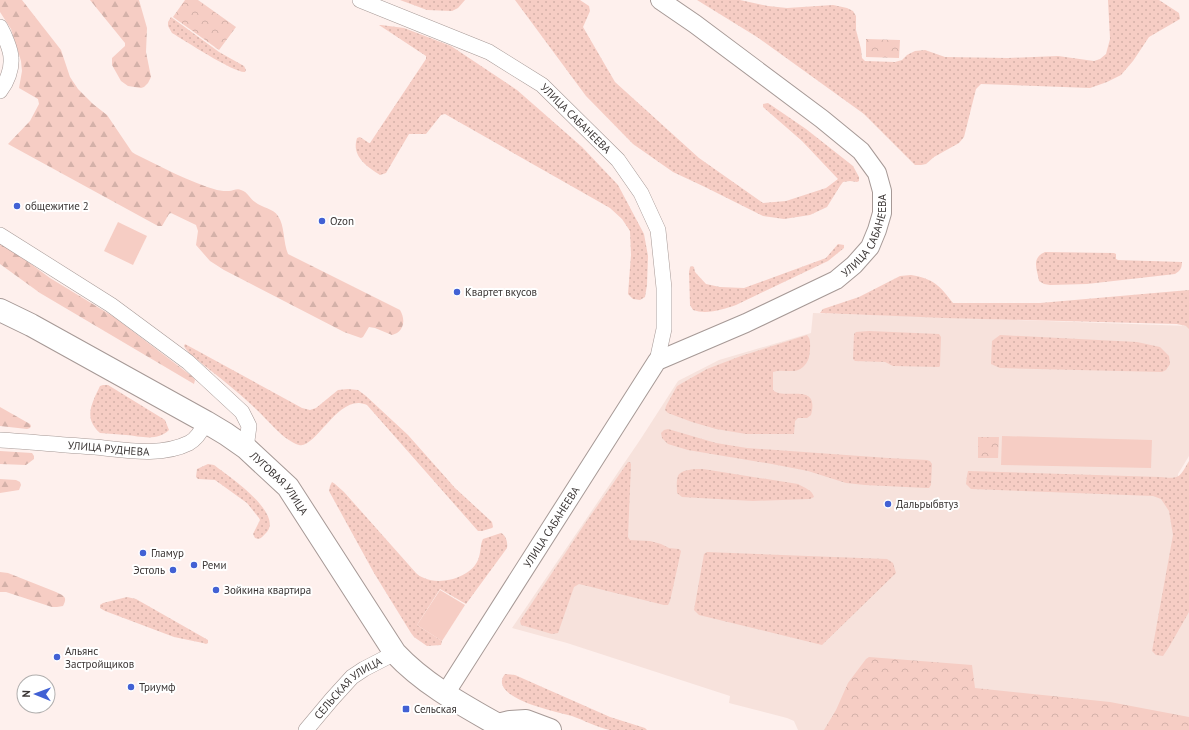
<svg xmlns="http://www.w3.org/2000/svg" width="1189" height="730" font-family="'PT Sans',sans-serif">
  <style>
    .built { fill: #f7e2dc }
    .grass { fill: url(#grass-dots) }
    .forest { fill: url(#forest-firs) }
    .park { fill: url(#park-crowns) }
    .garden { fill: #f6cdc4 }
    .lines { fill: none; stroke-linecap: round; stroke-linejoin: round }
    .minor-casing { stroke: #a69996; stroke-width: 16 }
    .tertiary-casing { stroke: #a69996; stroke-width: 20 }
    .primary-casing { stroke: #a69996; stroke-width: 24 }
    .minor { stroke: #fff; stroke-width: 15 }
    .tertiary { stroke: #fff; stroke-width: 18 }
    .primary { stroke: #fff; stroke-width: 22 }
    .poi-dot { fill: #4261d4; stroke: #fff; stroke-width: 1.5 }
    .labels { text-anchor: middle; dominant-baseline: central; stroke-width: 4; stroke-linejoin: round; paint-order: stroke }
    .street-label { font-size: 11px; fill: #3b3635; stroke: #fff }
    .poi-label { font-size: 11px; fill: #3b3635; stroke: #fff; text-anchor: start }
  </style>
  <defs>
    <pattern id="grass-dots" width="8" height="8" patternUnits="userSpaceOnUse"><rect width="8" height="8" fill="#f6cdc4"/><path d="M2 2h.1M6 6h.1" fill="none" stroke="#d4b1a9" stroke-width="1.8" stroke-linecap="round"/></pattern>
    <pattern id="forest-firs" width="22" height="20" patternUnits="userSpaceOnUse"><rect width="22" height="20" fill="#f6cdc4"/><path d="M5 1l3.5 6h-7zM16 11l3.5 6h-7z" fill="#d4b1a9"/></pattern>
    <pattern id="park-crowns" width="20" height="18" patternUnits="userSpaceOnUse"><rect width="20" height="18" fill="#f6cdc4"/><path d="M2 6a3 3 0 1 1 6 0M12 15a3 3 0 1 1 6 0" fill="none" stroke="#d4b1a9"/></pattern>
  </defs>
  <rect width="100%" height="100%" fill="#fef0ed"/>
  <!-- built -->
  <polygon class="built" points="813,313 1189,326 1189,456 1178,474 1179,535 1189,540 1189,730 798,730 794,721 787,718 729,703 730,696 567,643 512,628 640,440 678,381 719,360 811,333"/>
  <!-- grass -->
  <g class="grass">
    <polygon points="400,0 465,0 458,8 452,11 427,10"/>
    <polygon points="515,0 580,0 589,6 590,11 583,27 615,82 699,158 763,203 786,201 826,188 838,179 802,141 763,107 763,104 768,103 806,129 853,166 859,177 859,181 857,182 850,181 843,182 840,186 827,207 810,215 784,219 763,216 705,187 673,172 633,144 586,96"/>
    <polygon points="697,0 740,0 768,6 787,8 833,5 847,8 853,11 856,16 856,30 861,49 862,58 865,61 895,62 902,60 907,55 915,51 925,50 945,57 1008,58 1058,56 1094,61 1100,59 1106,54 1110,39 1108,0 1159,0 1179,13 1180,19 1149,37 1133,61 1121,75 1107,82 1090,88 981,84 976,89 964,137 959,143 934,157 926,164 921,165 915,165 864,114 757,37"/>
    <path d="M171,17L219,52L244,66L246,70L245,72C234,73 184,40 172,33L168,26V22Z"/>
    <path d="M379,25H381L404,28L451,46L517,90L582,147L618,185L644,234L648,256L647,285L645,297L640,300L633,299L628,294L631,255L630,231L622,219L610,208L445,114L441,115L426,134H409L386,173L380,175C367,167 351,156 357,138L360,137L369,143H370L426,59V56Z"/>
    <path d="M838,244L844,245V248L828,261L736,305C724,309 707,315 693,310L690,305L689,272L690,267L692,266L694,267L695,272L706,284L720,287L744,288L826,258Z"/>
    <path d="M1045,252L1114,253L1116,254V259L1118,260L1182,262C1182,268 1180,271 1175,274L1087,284L1050,285L1044,284L1039,281C1037,269 1031,258 1045,252Z"/>
    <path d="M911,275C934,279 939,285 953,303H1040L1189,290V329L1186,326L1177,324L945,318L820,313L823,309L859,297L900,276Z"/>
    <polygon points="869,331 939,334 941,337 940,366 939,367 893,366 885,362 855,361 853,359 854,334 856,332"/>
    <path d="M807,335C811,339 810,345 810,350C809,358 809,361 803,367C795,375 783,368 773,372V390C784,401 820,381 811,415L807,418H798L795,421L794,434H746L716,429L692,422L668,413L665,410L666,406L677,386L707,369L741,356Z"/>
    <polygon points="1000,335 1137,342 1160,347 1169,356 1170,364 1166,370 1162,372 1000,368 991,364 992,341"/>
    <path d="M185,344L302,408L310,410L316,408L338,390L348,389L358,390L366,396L408,435L455,488L492,522L493,527L492,528L482,531H478L367,405C365,404 361,403 359,403C335,402 314,449 299,445C283,440 269,421 257,410C236,390 214,373 191,355L185,348L184,346Z"/>
    <path d="M103,385H108L165,420L169,430C157,442 140,436 126,435C117,434 109,434 100,433C83,418 92,403 100,386Z"/>
    <polygon points="668,429 716,443 747,448 888,458 927,460 930,461 932,464 931,485 929,488 926,488 865,485 846,483 808,471 772,464 688,450 668,444 662,438 661,433 664,430"/>
    <path d="M1189,461V612L1169,647L1163,656L1156,655L1152,651L1173,535L1169,511L1161,499L1153,496L971,489L966,484L967,476L968,471L1160,477C1180,479 1179,478 1189,461Z"/>
    <polygon points="628,462 630,462 631,464 628,537 630,540 650,541 661,544 669,548 679,549 681,551 670,601 668,605 664,605 579,584 574,587 558,633 552,634 521,625 520,621 584,525"/>
    <path d="M208,464L214,465C227,475 287,515 265,534C261,538 260,540 255,538L253,534L260,520L259,518L247,503L215,480L198,479L196,477L197,469Z"/>
    <path d="M703,469L798,484C805,488 812,490 814,497L810,499L753,501L682,497L677,493C677,488 676,481 678,476C681,469 696,469 703,469Z"/>
    <path d="M332,482L335,484L344,492L416,573C418,575 421,577 424,578C441,586 471,577 478,560C481,553 480,545 483,539L501,533C506,535 508,543 507,548L466,604L440,589L417,625L442,641L441,645L427,646L414,637L411,633L374,573L329,491L330,486Z"/>
    <polygon points="707,552 887,559 893,563 896,573 822,645 699,615 694,610 704,554"/>
    <polygon points="127,597 136,599 208,640 208,643 206,644 203,643 174,637 105,611 100,608 100,605 103,603"/>
    <path d="M505,674L515,675L610,717L645,728L647,730C636,730 620,730 610,730C599,728 583,720 572,716C559,712 486,698 505,674Z"/>
  </g>
  <!-- forest -->
  <g class="forest">
    <path d="M0,0H22L61,50L70,77L78,89L93,104L107,115L132,152L135,154C162,167 189,182 217,190C221,191 226,191 229,191C233,191 237,188 241,190C248,192 250,199 255,202C262,208 273,208 278,216C285,226 283,243 288,254L400,310C406,320 404,332 392,335L375,328L369,327L363,337L361,338L344,332L224,270L210,261L196,245L198,231L196,225L171,213L169,214L162,226H158L8,144L30,121L39,104L38,99L19,88L22,71L21,61L11,29L0,12Z"/>
    <polygon points="90,0 139,0 147,28 146,52 151,77 148,83 144,87 141,88 128,86 121,81 112,65 112,58 125,46 125,43"/>
    <polygon points="0,244 16,253 50,278 114,317 193,377 195,380 194,384 40,293 0,264"/>
    <polygon points="0,407 30,424 31,426 30,428 27,429 0,426"/>
    <polygon points="0,451 32,453 34,456 34,459 26,465 0,464"/>
    <polygon points="0,479 16,480 20,482 21,485 19,490 0,493"/>
    <path d="M0,572L8,573L56,592C64,596 68,597 63,606L57,607H52L6,592H0Z"/>
  </g>
  <!-- park -->
  <g class="park">
    <polygon points="185,0 198,0 236,27 219,50 173,17"/>
    <polygon points="866,39 900,40 899,58 866,57"/>
    <polygon points="978,437 999,437 998,458 978,458"/>
    <polygon points="869,657 972,665 975,688 1110,702 1189,717 1189,730 824,730 836,710 848,683 866,659"/>
  </g>
  <!-- garden -->
  <g class="garden">
    <polygon points="118,222 147,236 133,265 104,251"/>
    <polygon points="1002,436 1152,440 1151,468 1001,465"/>
    <polygon points="440,590 465,605 442,641 417,625"/>
  </g>
  <g class="lines">
    <!-- minor casing -->
    <g class="minor-casing">
      <g id="minor">
        <path id="s1" d="M360,0L489,52L542,85L618,160L641,193L658,230L664,288V329L657,361"/>
        <path d="M0,27C4,34 11,50 11,58C12,69 7,82 0,91"/>
        <polyline points="0,235 111,305 188,362 242,412 249,426 246,448"/>
        <path id="s2" d="M0,440C32,442 63,445 95,447C125,450 161,457 189,443C197,439 202,430 206,422"/>
        <path id="s3" d="M306,730L332,699L352,677L364,669L395,653"/>
      </g>
    </g>
    <!-- tertiary casing -->
    <g class="tertiary-casing">
      <g id="tertiary">
        <path id="s4" d="M445,694L657,361L746,323L836,280L854,265L870,247L877,230L882,213V191L877,173L861,151L822,119L695,24L660,0"/>
      </g>
    </g>
    <!-- primary casing -->
    <g class="primary-casing">
      <g id="primary">
        <path id="s5" d="M0,310L31,325L206,422L226,434L246,448L288,487L395,653C424,684 461,704 498,725L500,730"/>
        <polyline points="498,725 510,722 526,721 550,730"/>
      </g>
    </g>
    <!-- minor -->
    <use href="#minor" class="minor"/>
    <!-- tertiary -->
    <use href="#tertiary" class="tertiary"/>
    <!-- primary -->
    <use href="#primary" class="primary"/>
  </g>
  <!-- markers -->
  <g class="poi-dot">
    <circle cx="17" cy="206" r="4"/>
    <circle cx="322" cy="221" r="4"/>
    <circle cx="457" cy="292" r="4"/>
    <circle cx="888" cy="504" r="4"/>
    <circle cx="143" cy="553" r="4"/>
    <circle cx="194" cy="565" r="4"/>
    <circle cx="173" cy="570" r="4"/>
    <circle cx="216" cy="590" r="4"/>
    <circle cx="57" cy="657" r="4"/>
    <circle cx="131" cy="687" r="4"/>
    <rect x="402" y="705" width="8" height="8" rx="2"/>
  </g>
  <g class="labels">
    <!-- street labels -->
    <g class="street-label">
      <text stroke="none"><textPath href="#s1" startOffset="249">УЛИЦА САБАНЕЕВА</textPath></text>
      <text stroke="none"><textPath href="#s4" startOffset="647">УЛИЦА САБАНЕЕВА</textPath></text>
      <text stroke="none"><textPath href="#s2" startOffset="109">УЛИЦА РУДНЕВА</textPath></text>
      <text stroke="none"><textPath href="#s5" startOffset="331">ЛУГОВАЯ УЛИЦА</textPath></text>
      <text stroke="none"><textPath href="#s4" startOffset="198">УЛИЦА САБАНЕЕВА</textPath></text>
      <text stroke="none"><textPath href="#s3" startOffset="60">СЕЛЬСКАЯ УЛИЦА</textPath></text>
    </g>
    <!-- poi labels -->
    <g class="poi-label">
      <text x="25" y="206">общежитие 2</text>
      <text x="330" y="221">Ozon</text>
      <text x="465" y="292">Квартет вкусов</text>
      <text x="896" y="504">Дальрыбвтуз</text>
      <text x="151" y="553">Гламур</text>
      <text x="202" y="565">Реми</text>
      <text x="165" y="570" text-anchor="end">Эстоль</text>
      <text x="224" y="590">Зойкина квартира</text>
      <text x="65" y="651">Альянс<tspan x="65" dy="13">Застройщиков</tspan></text>
      <text x="139" y="687">Триумф</text>
      <text x="414" y="709">Сельская</text>
    </g>
  </g>
  <!-- north arrow -->
  <g transform="translate(36 694) rotate(271)"><circle r="19" fill="#ffffff" stroke="#b1afae"/>
  <path d="M0-3L7 15L0 10L-7 15Z" fill="#4261d4"/>
  <text y="-6" font-size="11" font-weight="bold" text-anchor="middle" fill="#3b3635">N</text>
  </g>
</svg>
